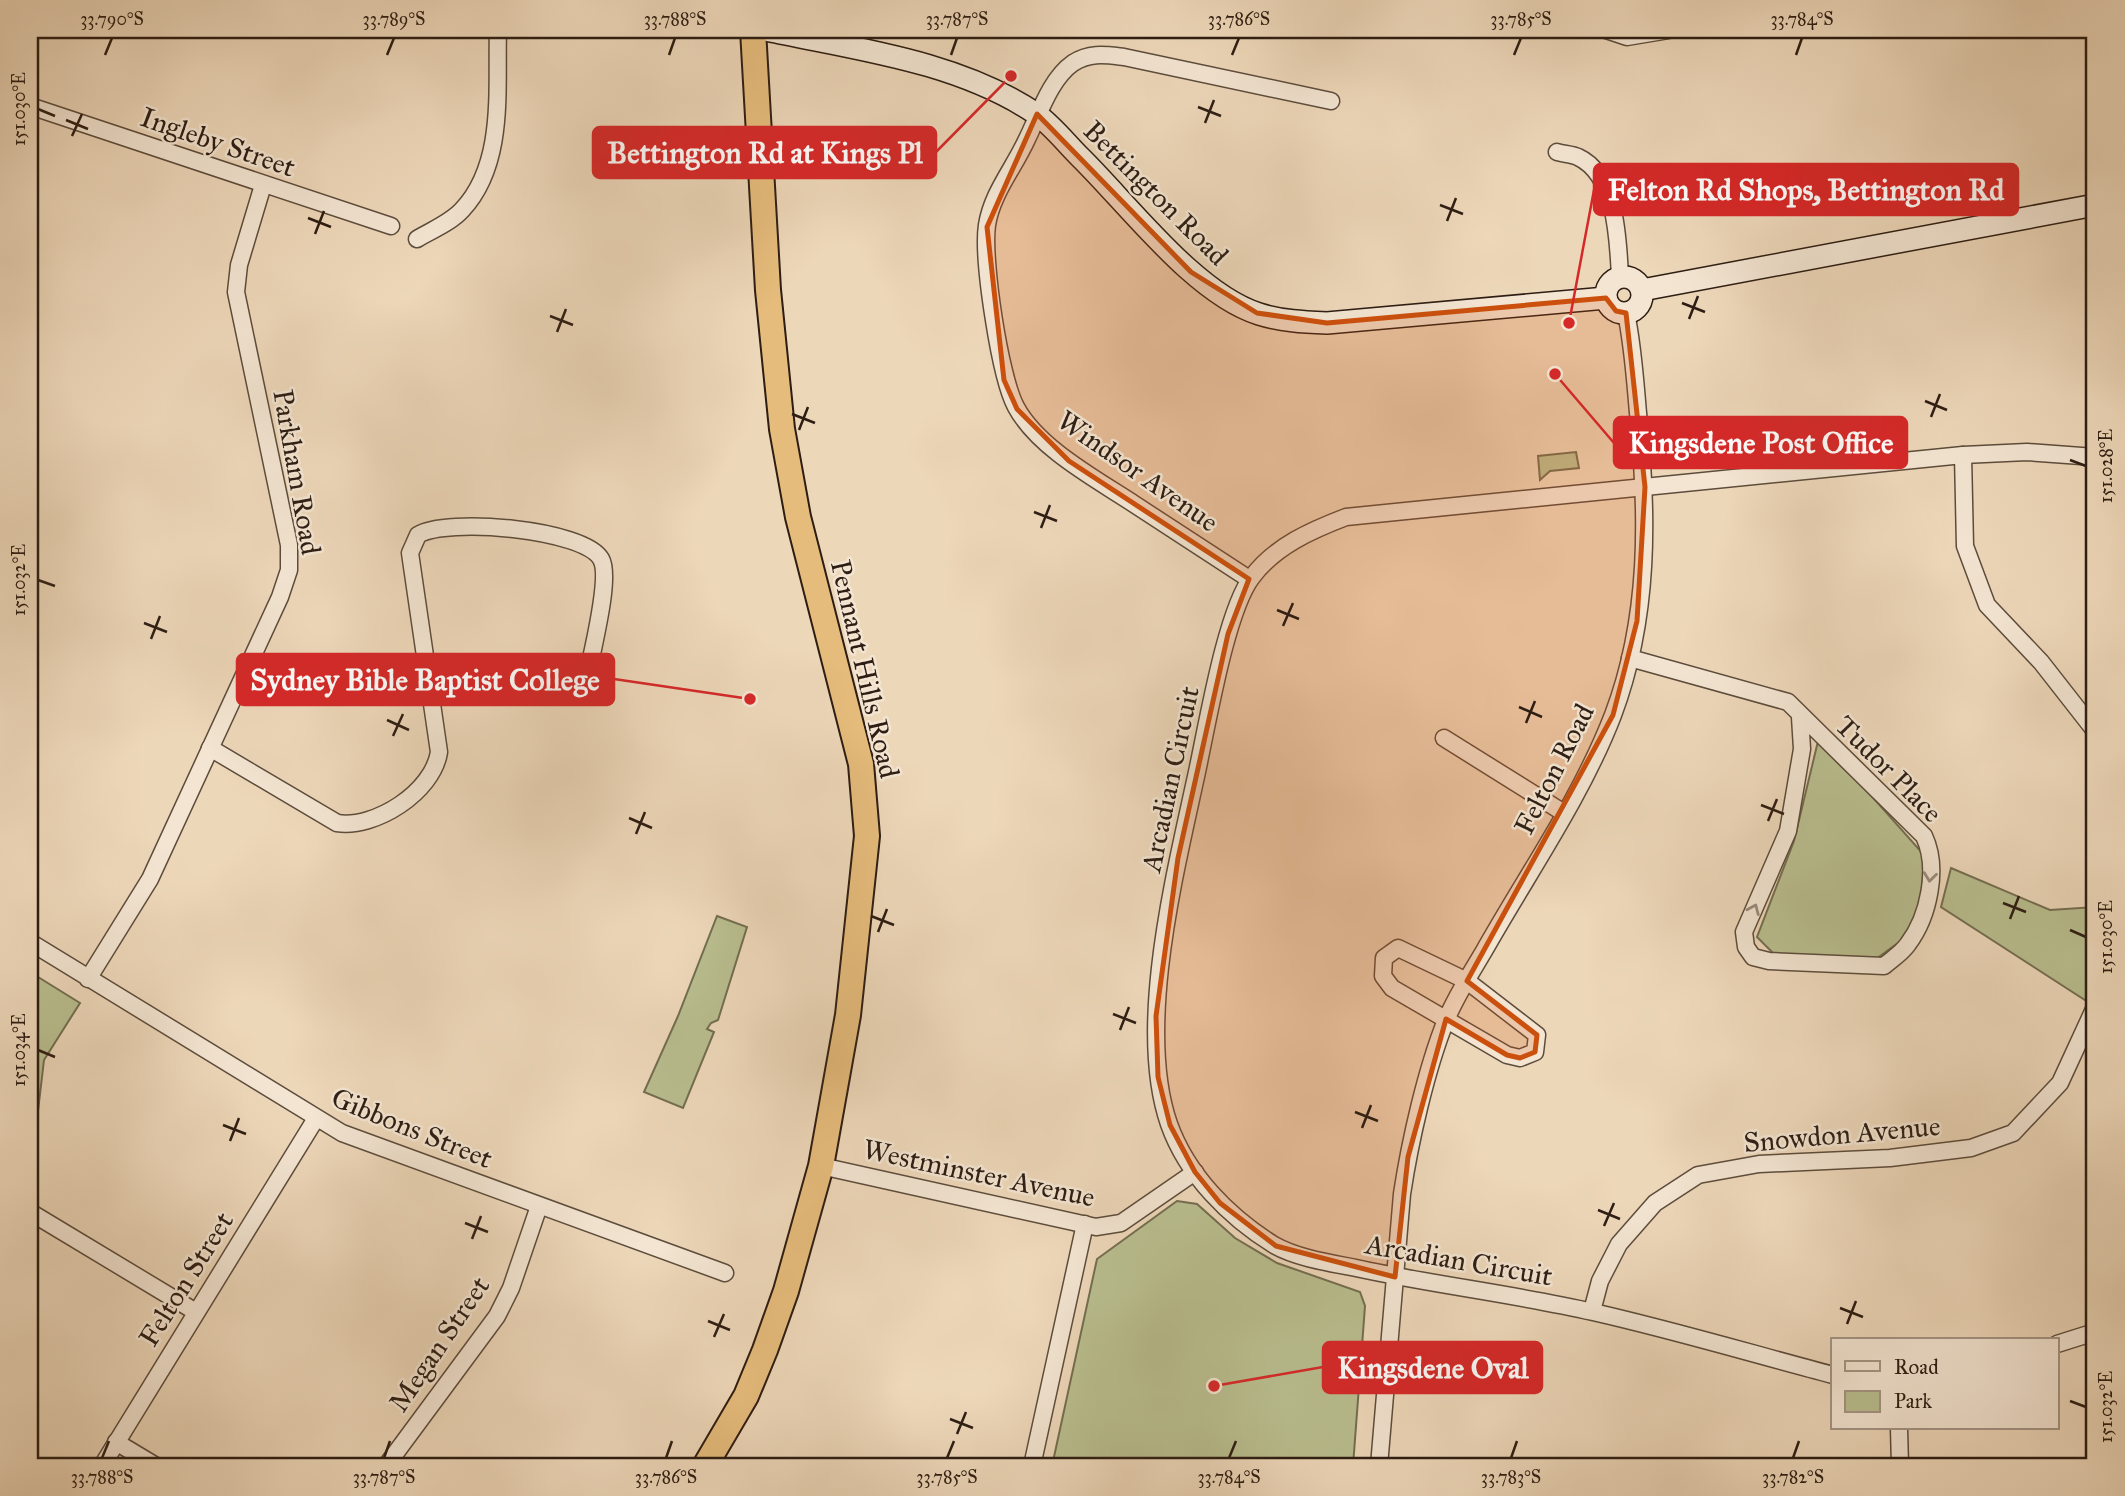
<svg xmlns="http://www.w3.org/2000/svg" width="2125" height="1496" font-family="'IM FELL Great Primer',serif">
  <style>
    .green { fill: #b9be8f; stroke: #736e51; stroke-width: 2 }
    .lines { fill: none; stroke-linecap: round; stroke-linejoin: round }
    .minor-casing { stroke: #5d4c3c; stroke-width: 19 }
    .secondary-casing { stroke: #2d1d13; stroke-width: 24 }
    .trunk-casing { stroke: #2d1d13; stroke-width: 28 }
    .minor { stroke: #f3e5d2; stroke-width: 16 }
    .secondary { stroke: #f3e5d2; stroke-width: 21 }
    .trunk { stroke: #e6bc7c; stroke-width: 24 }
    .oneway { stroke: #9a8b7c }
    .marked { fill: #cc500d; fill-opacity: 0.2; stroke: #cc500d; stroke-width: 5; stroke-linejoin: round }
    .ticks { fill: none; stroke: #2d1d13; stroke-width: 2.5 }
    .labels { text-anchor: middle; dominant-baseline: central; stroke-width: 5; stroke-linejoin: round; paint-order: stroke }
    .street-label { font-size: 28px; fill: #2d1d13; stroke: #f3e5d2 }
    .leader { fill: none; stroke: #d62828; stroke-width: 2.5 }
    .callout-dot { fill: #d62828; stroke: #f3e5d2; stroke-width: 2.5 }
    .callout { fill: #d62828; stroke: #d62828; stroke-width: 2.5 }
    .callout-label { font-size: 30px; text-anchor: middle; font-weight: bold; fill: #fff }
    .neatline { fill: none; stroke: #2d1d13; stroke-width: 2.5 }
    .ticks-label { font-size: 18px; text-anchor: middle; fill: #2d1d13 }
  </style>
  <rect width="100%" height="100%" fill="#edd7b9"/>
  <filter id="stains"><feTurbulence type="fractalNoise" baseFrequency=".00286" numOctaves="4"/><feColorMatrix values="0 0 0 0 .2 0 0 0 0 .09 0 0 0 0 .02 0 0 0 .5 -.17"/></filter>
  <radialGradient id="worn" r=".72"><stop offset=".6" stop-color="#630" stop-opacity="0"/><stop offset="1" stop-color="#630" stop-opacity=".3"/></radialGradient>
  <!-- green -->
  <g class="green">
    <polygon points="1576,452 1579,468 1550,471 1540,480 1538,456"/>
    <polygon points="1819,737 1925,856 1920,908 1902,940 1876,959 1775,955 1757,937 1794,841"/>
    <polygon points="1951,868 2050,910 2095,907 2095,991 2091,1004 1941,907"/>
    <polygon points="717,916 747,927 718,1020 711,1023 707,1029 714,1032 683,1108 644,1092 678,1016"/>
    <polygon points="30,972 80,1003 44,1060 30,1179"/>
    <polygon points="1177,1201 1197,1204 1235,1238 1277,1263 1360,1292 1365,1306 1353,1466 1052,1466 1097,1259"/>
  </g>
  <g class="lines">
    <!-- minor casing -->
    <g class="minor-casing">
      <g id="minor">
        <polyline points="1606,30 1627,37 1669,30"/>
        <polyline points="30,106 391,226"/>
        <path d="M1557,152C1563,154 1572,154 1578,157C1617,175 1618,241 1620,277"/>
        <path d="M417,239C432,230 450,223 462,210C506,163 496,88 498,30"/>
        <polyline points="1963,455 1965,546 1987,605 2041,662 2095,731"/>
        <path d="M1249,579C1211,554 1172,529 1134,504C1096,479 1038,448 1016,407C1000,378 982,259 987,225C992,193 1014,168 1027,139C1039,115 1050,79 1073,63C1090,52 1106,55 1124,57L1331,101"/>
        <path d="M1630,658L1788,702L1924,836C1939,868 1929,916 1908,944C1902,953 1892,959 1884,966L1769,961L1753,957L1746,947L1744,932L1788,831L1802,749L1800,717"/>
        <polyline points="1444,738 1564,813"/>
        <path d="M210,748L337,823C375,829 433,792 439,752L410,553L418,535C446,517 584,529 601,559C611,576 594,642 590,664"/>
        <polyline points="30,942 342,1133 725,1273"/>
        <polygon points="1398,948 1467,981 1537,1035 1535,1052 1520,1058 1507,1055 1392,988 1383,976 1384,958"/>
        <polyline points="88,979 150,879 280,597 289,570 289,545 236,292 239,265 263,185"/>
        <polyline points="821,1166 1096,1227 1121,1223 1195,1172"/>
        <polyline points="30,1212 196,1312"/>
        <polyline points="1592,1311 1600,1281 1619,1244 1655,1203 1698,1175 1759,1164 1890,1158 1971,1148 2013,1133 2060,1083 2095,1007"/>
        <polyline points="2057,1344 2095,1332"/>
        <path d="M1833,1375C1753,1354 1673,1330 1593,1312C1514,1294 1434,1285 1356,1268C1330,1263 1297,1258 1274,1245C1229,1217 1187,1175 1169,1124C1136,1029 1174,878 1195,781C1206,733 1225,612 1252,577C1275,546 1312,530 1346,517L1963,455L2027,452L2095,457"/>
        <polyline points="1899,1428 1900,1466"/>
        <polyline points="116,1442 156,1466"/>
        <polyline points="102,1466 315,1120"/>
        <polyline points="386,1466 497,1316 511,1288 539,1206"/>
        <polyline points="1032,1466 1085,1224"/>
        <path d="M1379,1466L1402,1194C1410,1141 1426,1070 1446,1020C1456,996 1471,973 1484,951C1528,873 1581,798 1613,715C1650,617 1648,515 1638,413C1635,379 1633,346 1626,313"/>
      </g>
    </g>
    <!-- secondary casing -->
    <g class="secondary-casing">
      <g id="secondary">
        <path d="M766,30C855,49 957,61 1035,113C1051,124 1066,143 1080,157C1128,204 1195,294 1259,314C1281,321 1304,322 1327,323L1606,298"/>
        <circle cx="1624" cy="295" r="18"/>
        <polyline points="1642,290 2095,205"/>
      </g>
    </g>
    <!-- trunk casing -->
    <g class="trunk-casing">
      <polyline id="trunk" points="705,1466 746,1396 765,1350 786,1291 821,1166 848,1015 867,836 861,764 798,517 782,429 768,290 753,30"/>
    </g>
    <!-- minor -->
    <use href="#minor" class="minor"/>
    <!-- secondary -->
    <use href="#secondary" class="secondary"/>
    <!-- trunk -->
    <use href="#trunk" class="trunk"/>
  </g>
  <!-- one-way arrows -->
  <defs><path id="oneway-chevron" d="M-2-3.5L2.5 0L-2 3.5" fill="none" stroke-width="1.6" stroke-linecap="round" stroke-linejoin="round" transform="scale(1.75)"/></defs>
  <g class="oneway">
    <use href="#oneway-chevron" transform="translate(1930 877) rotate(97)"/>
    <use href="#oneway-chevron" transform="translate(1754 909) rotate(-67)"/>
  </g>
  <!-- marked area -->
  <path class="marked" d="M1037,114L1191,272L1257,313L1327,323L1606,298L1616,311L1626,313L1645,487L1637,621L1613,715L1467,981L1537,1035L1535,1052L1520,1058L1507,1055L1446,1019L1408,1157L1395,1277L1276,1246L1220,1203L1195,1172L1170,1125L1158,1077L1156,1016L1178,858L1228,634L1249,579L1069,461L1017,409L1004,380L987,227Z"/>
  <!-- ticks -->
  <path class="ticks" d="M105,55L112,38M387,55L394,38M669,55L675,38M951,55L957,38M1232,55L1239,38M1514,55L1521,38M1796,55L1802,38M1198,107L1221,116M38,109L55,116M66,120L88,129M1205,123L1214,100M72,136L82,114M1440,205L1463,214M308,218L331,227M1447,221L1456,198M315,234L324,211M1682,303L1705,312M550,316L573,325M1689,319L1698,296M557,332L566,309M1925,401L1947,410M792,414L815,423M1931,417L1940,394M799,430L808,407M2070,460L2086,466M1034,512L1057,521M1041,528L1050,505M38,580L55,586M1277,610L1299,619M144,623L167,632M1283,626L1293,603M151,639L160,616M1519,707L1542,717M387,720L409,730M1526,723L1535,701M393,736L403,714M1761,805L1784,814M629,818L652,828M1768,821L1777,799M636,834L645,812M2003,903L2026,912M871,916L894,925M2010,919L2019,896M2070,930L2086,937M878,932L887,909M1113,1014L1136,1023M1120,1030L1129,1007M38,1050L55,1057M1355,1112L1378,1121M223,1125L246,1134M1362,1128L1371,1105M230,1141L239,1118M1598,1210L1620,1219M465,1223L488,1232M1604,1226L1614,1203M472,1239L481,1216M1840,1308L1863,1317M708,1321L730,1330M1847,1324L1856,1301M714,1337L724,1314M2070,1401L2086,1407M950,1419L973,1428M957,1434L966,1412M102,1458L109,1441M384,1458L390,1441M666,1458L672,1441M947,1458L954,1441M1229,1458L1236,1441M1511,1458L1517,1441M1793,1458L1799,1441"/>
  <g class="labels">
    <!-- street labels -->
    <g class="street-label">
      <text transform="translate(218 142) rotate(19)">Ingleby Street</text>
      <text transform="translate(1156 193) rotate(45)">Bettington Road</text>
      <text transform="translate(1138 471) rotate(35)">Windsor Avenue</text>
      <text transform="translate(297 472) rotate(80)">Parkham Road</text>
      <text transform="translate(865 669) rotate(77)">Pennant Hills Road</text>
      <text transform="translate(1554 769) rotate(-63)">Felton Road</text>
      <text transform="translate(1889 769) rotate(45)">Tudor Place</text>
      <text transform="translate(1170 779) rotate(-78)">Arcadian Circuit</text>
      <text transform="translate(412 1128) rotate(22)">Gibbons Street</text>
      <text transform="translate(1842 1134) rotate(-5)">Snowdon Avenue</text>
      <text transform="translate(979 1173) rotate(12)">Westminster Avenue</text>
      <text transform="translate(1459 1260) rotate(10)">Arcadian Circuit</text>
      <text transform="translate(186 1279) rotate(-58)">Felton Street</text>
      <text transform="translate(439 1344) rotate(-56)">Megan Street</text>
    </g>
  </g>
  <!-- callouts -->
  <path class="leader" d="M1011 76L936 152M1569 323L1594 190M1555 374L1614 443M750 699L614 679M1214 1386L1323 1367"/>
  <g class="callout-dot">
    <circle cx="1011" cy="76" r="7"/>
    <circle cx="1569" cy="323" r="7"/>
    <circle cx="1555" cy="374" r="7"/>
    <circle cx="750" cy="699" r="7"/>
    <circle cx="1214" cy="1386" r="7"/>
  </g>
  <g class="callout">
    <rect x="593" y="127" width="343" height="51" rx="7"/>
    <rect x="1594" y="164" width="424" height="51" rx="7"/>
    <rect x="1614" y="417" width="293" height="51" rx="7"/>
    <rect x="237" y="654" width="377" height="51" rx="7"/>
    <rect x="1323" y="1342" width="219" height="51" rx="7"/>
  </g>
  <g class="callout-label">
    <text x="765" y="163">Bettington Rd at Kings Pl</text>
    <text x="1806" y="200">Felton Rd Shops, Bettington Rd</text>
    <text x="1761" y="453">Kingsdene Post Office</text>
    <text x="425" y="690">Sydney Bible Baptist College</text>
    <text x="1433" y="1378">Kingsdene Oval</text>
  </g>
  <!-- margin -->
  <rect width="2125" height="1496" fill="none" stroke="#edd7b9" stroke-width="77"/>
  <!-- legend -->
  <rect x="1831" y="1338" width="228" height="91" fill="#f3e5d2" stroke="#a49586" stroke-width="2"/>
  <rect x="1845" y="1361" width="35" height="10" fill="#f3e5d2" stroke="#a49586" stroke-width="2"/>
  <text x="1894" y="1374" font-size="21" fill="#2d1d13">Road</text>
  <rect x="1845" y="1391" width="35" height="21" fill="#b9be8f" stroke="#a49586" stroke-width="2"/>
  <text x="1894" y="1408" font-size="21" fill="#2d1d13">Park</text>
  <rect x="38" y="38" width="2048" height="1420" class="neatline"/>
  <g class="ticks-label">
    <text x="112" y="25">33.790°S</text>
    <text x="394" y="25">33.789°S</text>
    <text x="675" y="25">33.788°S</text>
    <text x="957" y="25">33.787°S</text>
    <text x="1239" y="25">33.786°S</text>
    <text x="1521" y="25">33.785°S</text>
    <text x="1802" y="25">33.784°S</text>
    <text transform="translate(19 109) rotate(-90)" y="6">151.030°E</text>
    <text transform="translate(2106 466) rotate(-90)" y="6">151.028°E</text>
    <text transform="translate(19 580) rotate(-90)" y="6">151.032°E</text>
    <text transform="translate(2106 937) rotate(-90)" y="6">151.030°E</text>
    <text transform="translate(19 1050) rotate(-90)" y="6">151.034°E</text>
    <text transform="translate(2106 1407) rotate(-90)" y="6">151.032°E</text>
    <text x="102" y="1483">33.788°S</text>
    <text x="384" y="1483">33.787°S</text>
    <text x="666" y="1483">33.786°S</text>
    <text x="947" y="1483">33.785°S</text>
    <text x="1229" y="1483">33.784°S</text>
    <text x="1511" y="1483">33.783°S</text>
    <text x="1793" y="1483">33.782°S</text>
  </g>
  <rect width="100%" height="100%" filter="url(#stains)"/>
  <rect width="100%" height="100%" fill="url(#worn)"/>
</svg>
